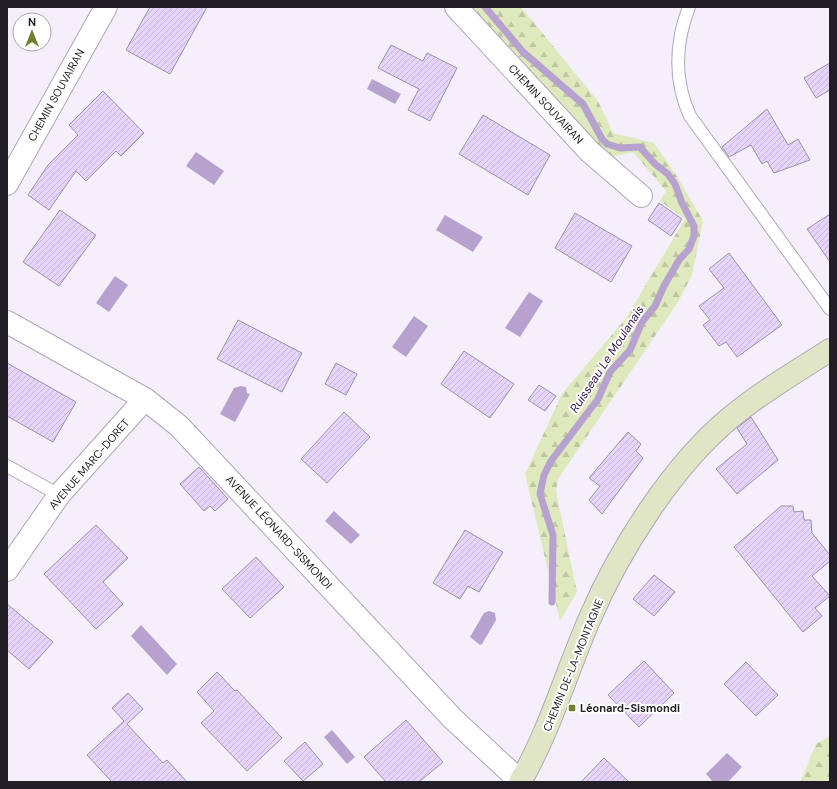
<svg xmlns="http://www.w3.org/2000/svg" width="837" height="789" font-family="'DM Sans',sans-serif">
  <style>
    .forest { fill: url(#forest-firs) }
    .water { fill: #b6a1cf }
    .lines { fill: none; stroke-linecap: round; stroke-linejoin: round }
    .stream { stroke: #b6a1cf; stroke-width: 7 }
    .building { fill: url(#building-hatch); stroke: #9b92a6 }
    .lane-casing { stroke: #afa6ba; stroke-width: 14 }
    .street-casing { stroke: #afa6ba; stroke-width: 24 }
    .secondary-casing { stroke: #afa6ba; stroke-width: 24 }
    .lane { stroke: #fff; stroke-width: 12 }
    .street { stroke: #fff; stroke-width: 22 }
    .secondary { stroke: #e0e6c5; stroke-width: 22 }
    .poi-dot { fill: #70802e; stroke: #fff; stroke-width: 1.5 }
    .labels { text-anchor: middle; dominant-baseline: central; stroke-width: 4; stroke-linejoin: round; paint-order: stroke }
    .street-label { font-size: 11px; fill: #221e26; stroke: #fff }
    .poi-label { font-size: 11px; font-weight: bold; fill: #221e26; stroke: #fff; text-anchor: start }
    .water-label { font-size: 12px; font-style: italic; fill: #371951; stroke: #fff }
  </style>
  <defs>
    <pattern id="forest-firs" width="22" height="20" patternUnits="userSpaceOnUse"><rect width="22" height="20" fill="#dee9bd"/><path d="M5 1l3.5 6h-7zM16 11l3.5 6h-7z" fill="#bec7a2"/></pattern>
    <pattern id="building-hatch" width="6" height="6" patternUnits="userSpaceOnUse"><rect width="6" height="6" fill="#e6d4fb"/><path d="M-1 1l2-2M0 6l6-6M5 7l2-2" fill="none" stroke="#c5b6d7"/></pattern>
  </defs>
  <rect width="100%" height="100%" fill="#f5effc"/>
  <!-- forest -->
  <g class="forest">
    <polygon points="467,7 521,7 598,101 613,133 654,143 678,178 703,221 692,275 678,302 558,479 556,491 577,592 560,621 525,474 562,394 626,318 685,219 660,201 666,191 633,152 608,158"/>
    <polygon points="830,736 830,782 800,782 816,744"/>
  </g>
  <!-- water -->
  <g class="water">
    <polygon points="372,79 401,94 395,104 367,89"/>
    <polygon points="196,152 224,171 214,185 186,166"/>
    <polygon points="445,215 483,237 473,252 436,230"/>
    <polygon points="115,276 128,285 109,312 96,303"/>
    <polygon points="529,292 543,301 520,337 505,328"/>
    <polygon points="414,316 428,326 406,357 392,347"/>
    <polygon points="241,386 246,387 247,393 250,394 235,422 220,414 234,388"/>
    <polygon points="334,511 360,535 351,544 325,521"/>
    <polygon points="489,611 495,613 496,620 482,644 480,645 470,637 484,613"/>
    <polygon points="141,625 177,664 167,675 131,636"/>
    <polygon points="332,730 355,757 347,764 324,737"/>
    <polygon points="727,753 742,767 728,782 713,782 706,774"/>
  </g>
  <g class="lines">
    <!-- stream -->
    <polyline class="stream" points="485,7 523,52 583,104 602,139 607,144 620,148 640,147 655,164 668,174 675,184 682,203 694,226 694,236 689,249 679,260 664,286 655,306 642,322 630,350 610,372 598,399 551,461 544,475 540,494 553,535 552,602"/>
  </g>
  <!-- building -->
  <g class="building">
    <polygon points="150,7 207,7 170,74 126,50"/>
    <polygon points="391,45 423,61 427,53 457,68 430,121 408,110 419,89 378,68"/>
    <polygon points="830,63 830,90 816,98 804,78"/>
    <polygon points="103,91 144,133 121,156 116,151 86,181 76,171 49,210 28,195 48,165 78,135 69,125"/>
    <polygon points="767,109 788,145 798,139 810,160 774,173 767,161 762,164 751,145 729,157 722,147"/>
    <polygon points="483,115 550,155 528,195 459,154"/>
    <polygon points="659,203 682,219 671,236 648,220"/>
    <polygon points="60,210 96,235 59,286 23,262"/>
    <polygon points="575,213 632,246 611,282 555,248"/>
    <polygon points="830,214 830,262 807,229"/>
    <polygon points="729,253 782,325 737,357 726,342 719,346 703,325 710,320 699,306 724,288 709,269"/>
    <polygon points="238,320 302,353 282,392 217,359"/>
    <polygon points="464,351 514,384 490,418 441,384"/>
    <polygon points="7,363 76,402 53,442 7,416"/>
    <polygon points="336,363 357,374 346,395 325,384"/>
    <polygon points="539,385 556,396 545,411 528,400"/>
    <polygon points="344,412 370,437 327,483 301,459"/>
    <polygon points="751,417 778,460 737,494 716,469 747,444 737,428"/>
    <polygon points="628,432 641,444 636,451 643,458 602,514 589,500 600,486 589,478"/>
    <polygon points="199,467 228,499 215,511 210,506 204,511 180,484"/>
    <polygon points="781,506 793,506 794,512 803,511 804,520 811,520 812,533 830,555 830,561 812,576 830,596 815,608 822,616 803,632 734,547"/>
    <polygon points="96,525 128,558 103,582 123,604 96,629 44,574"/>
    <polygon points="465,530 503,552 479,592 468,586 460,599 433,583"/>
    <polygon points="256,557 284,587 250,618 222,589"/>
    <polygon points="654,575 675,592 654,616 633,599"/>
    <polygon points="7,604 53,642 29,669 7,650"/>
    <polygon points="644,661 674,693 639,727 608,695"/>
    <polygon points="746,662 778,695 756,716 724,684"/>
    <polygon points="217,672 235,691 237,690 282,738 247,771 201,723 214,711 197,692"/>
    <polygon points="128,693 143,709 127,724 163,763 167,760 187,782 112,782 87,755 124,721 112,708"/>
    <polygon points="406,720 443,762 419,782 386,782 364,757"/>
    <polygon points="305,742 323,764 303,781 284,761"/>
    <polygon points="604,758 629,782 581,782"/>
  </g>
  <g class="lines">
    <!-- lane casing -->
    <g class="lane-casing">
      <g id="lane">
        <path d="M689,7C675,43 674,81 690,116L830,309"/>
        <polyline points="7,466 59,495"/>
      </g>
    </g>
    <!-- street casing -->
    <g class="street-casing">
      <g id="street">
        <polyline points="456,7 590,152 641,196"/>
        <polyline points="7,184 106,7"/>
        <polyline points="7,322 145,399 179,426 453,719 520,781"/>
        <polyline points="7,570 59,495 145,399"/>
      </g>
    </g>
    <!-- secondary casing -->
    <g class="secondary-casing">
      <path id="secondary" d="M520,782C550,730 566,673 590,618C619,550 673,465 730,418C761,392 796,372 830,350"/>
    </g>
    <!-- lane -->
    <use href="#lane" class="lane"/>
    <!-- street -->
    <use href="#street" class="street"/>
    <!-- secondary -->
    <use href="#secondary" class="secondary"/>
  </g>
  <!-- markers -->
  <rect class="poi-dot" x="568" y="704" width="8" height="8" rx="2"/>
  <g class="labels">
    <!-- street labels -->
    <g class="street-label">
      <text transform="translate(56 95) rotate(-61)">CHEMIN SOUVAIRAN</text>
      <text transform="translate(546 104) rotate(47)">CHEMIN SOUVAIRAN</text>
      <text transform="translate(89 464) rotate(-49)">AVENUE MARC-DORET</text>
      <text transform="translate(279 532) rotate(47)">AVENUE LÉONARD-SISMONDI</text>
      <text transform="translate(573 665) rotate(-68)">CHEMIN DE-LA-MONTAGNE</text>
    </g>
    <!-- poi labels -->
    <g class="poi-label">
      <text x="580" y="708">Léonard-Sismondi</text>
    </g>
    <!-- water labels -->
    <g class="water-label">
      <text transform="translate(607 359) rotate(-57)">Ruisseau Le Moulanais</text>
    </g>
  </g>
  <!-- border -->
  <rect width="837" height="789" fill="none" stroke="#221e26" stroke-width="16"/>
  <!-- north arrow -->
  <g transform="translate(32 32)"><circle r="19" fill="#ffffff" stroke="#a7a5a8"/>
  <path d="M0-3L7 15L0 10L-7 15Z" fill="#70802e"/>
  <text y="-6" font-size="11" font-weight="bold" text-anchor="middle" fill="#221e26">N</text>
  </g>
</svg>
